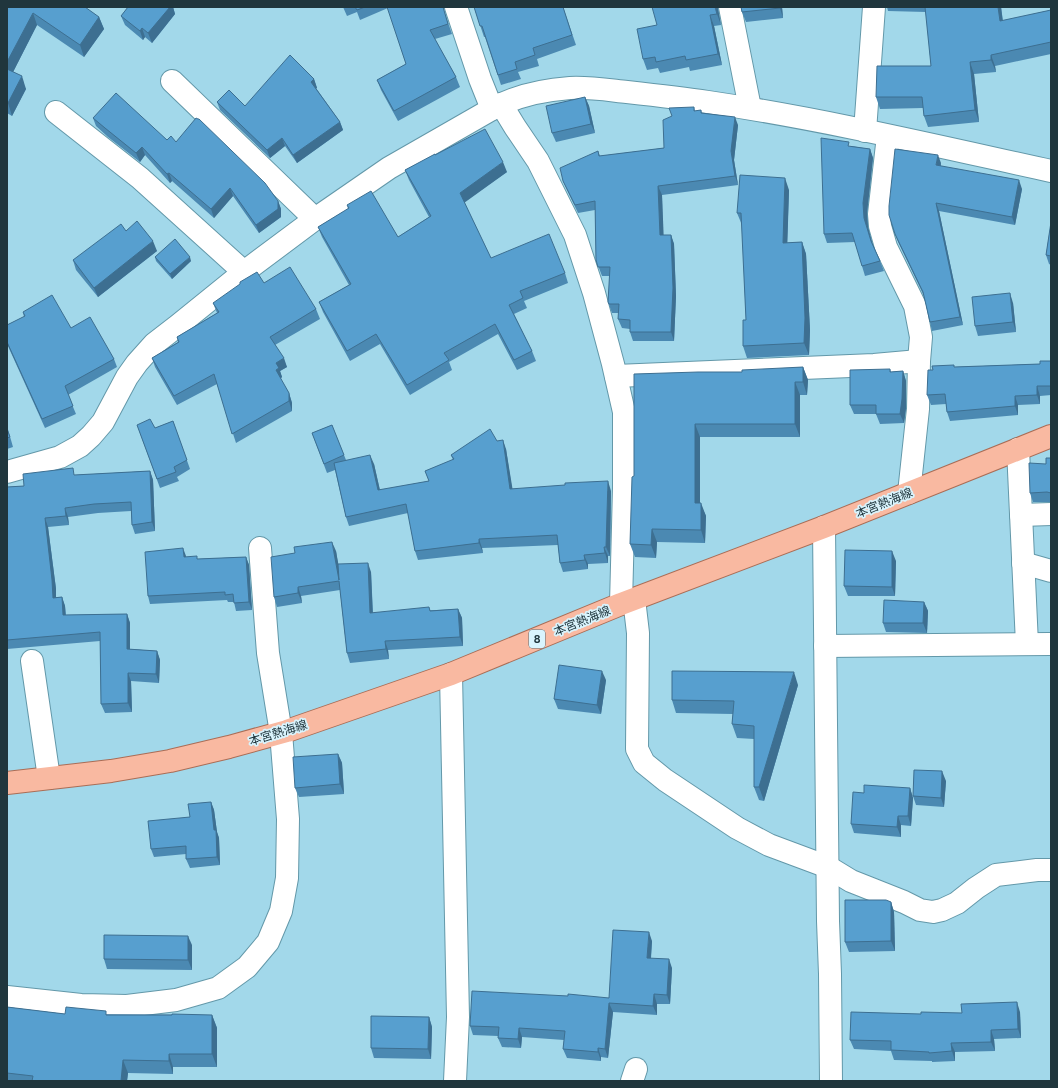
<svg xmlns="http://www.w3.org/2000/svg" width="1058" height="1088" font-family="Figtree,'Noto Sans JP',sans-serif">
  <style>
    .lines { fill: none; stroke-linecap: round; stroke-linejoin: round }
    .minor-casing { stroke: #6398a9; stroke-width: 24 }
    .major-casing { stroke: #aa6d56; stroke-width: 24 }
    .minor { stroke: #fff; stroke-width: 22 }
    .major { stroke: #f9b9a1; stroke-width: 22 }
    .wall { fill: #4b89b2 }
    .shaded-wall { fill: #3d6f91 }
    .building { fill: #579fcf; stroke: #3d6f91 }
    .labels { text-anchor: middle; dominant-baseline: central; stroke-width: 3.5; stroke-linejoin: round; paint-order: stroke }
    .shield { fill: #d9f4fd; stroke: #586f77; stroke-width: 1 }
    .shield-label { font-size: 11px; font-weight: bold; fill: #20363d }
    .street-label { font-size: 12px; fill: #20363d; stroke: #d9f4fd }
  </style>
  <rect width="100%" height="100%" fill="#a2d8ea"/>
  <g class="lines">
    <!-- minor casing -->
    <g class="minor-casing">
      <g id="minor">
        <polyline points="456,7 480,79 492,109"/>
        <polyline points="730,7 750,108"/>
        <polyline points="172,81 315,219"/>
        <polyline points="501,104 515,127 538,161 575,235 594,293 613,364 624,412 624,488 621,604"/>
        <polyline points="56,112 140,178 244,272"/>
        <polyline points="865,131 874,7"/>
        <polyline points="888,136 879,214 880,226 886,247 915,306 921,337 919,361 918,409 909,493"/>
        <polyline points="616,376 874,365 919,361"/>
        <polyline points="1018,449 1027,644"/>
        <path d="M7,472L60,457L80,446L91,436L103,422L127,377L137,363L154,344L176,327L244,272L315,219L389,168L492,109C515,96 543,90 570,88C589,87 608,90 627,92C654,95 681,98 708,102C823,119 937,146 1051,171"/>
        <polyline points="1021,515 1051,514"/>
        <polyline points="824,527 828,921 830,974 831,1081"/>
        <polyline points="1023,563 1051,571"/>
        <polyline points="634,599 638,633 637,749 644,763 665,780 737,828 769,845 828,867 851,881 904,902 920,910 933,912 942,910 957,903 976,888 996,875 1037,870 1051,870"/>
        <polyline points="825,646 1051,644"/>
        <polyline points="32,661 49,778"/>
        <polyline points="451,674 458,1017 455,1081"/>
        <polyline points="7,997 81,1005 127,1006 176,1000 218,988 247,967 268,942 281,911 287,878 288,819 281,733 268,653 260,548"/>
        <polyline points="632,1081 636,1069"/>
      </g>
    </g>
    <!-- major casing -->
    <g class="major-casing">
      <polyline id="major" points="7,783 111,771 170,761 229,747 287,731 451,674 621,604 824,527 1051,436"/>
    </g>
    <!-- minor -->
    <use href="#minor" class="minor"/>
    <!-- major -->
    <use href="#major" class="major"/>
  </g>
  <!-- wall -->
  <g class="wall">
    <polygon points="7,7 99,17 104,29 84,57 37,25 13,72 26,89 12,116 7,113"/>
    <polygon points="128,7 173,7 175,14 152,43 145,37 143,40 125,25 121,16"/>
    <polygon points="343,7 444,7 444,11 452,34 435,39 456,77 460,87 398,121 381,90 377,80 406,64 388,8 360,20 357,12 347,16"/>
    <polygon points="474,7 563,7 576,45 537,59 539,66 518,72 521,79 501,85 485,37 484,37"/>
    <polygon points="741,7 782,7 783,18 746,22 742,12"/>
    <polygon points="887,7 1001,7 1003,21 1051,10 1051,54 995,66 996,72 974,74 979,122 928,127 924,116 923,108 880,109 876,97 931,66 926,12 888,11"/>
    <polygon points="718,9 721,25 714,26 722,65 690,71 689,67 660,73 658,68 647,70 643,59 657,25"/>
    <polygon points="314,79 317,88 316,88 340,122 343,130 297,163 285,146 270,158 220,110 217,102 245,106"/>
    <polygon points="585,97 589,106 595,133 556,142 552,133"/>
    <polygon points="694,107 695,111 701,110 702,113 738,125 734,160 738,185 662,195 663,235 671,235 674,244 676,296 674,341 633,341 630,332 630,329 622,328 618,319 619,313 612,313 608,302 610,276 602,276 596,260 595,210 578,213 567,190 563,181 598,151 600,156 664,148"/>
    <polygon points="93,118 167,140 176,142 278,201 281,209 281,217 259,233 233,196 214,218 172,181 170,183 145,155 140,162 108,137 96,126"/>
    <polygon points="851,146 870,149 873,158 867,213 868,227 873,245 880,261 884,271 865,276 862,266 855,242 827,243 824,234"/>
    <polygon points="435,155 507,172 464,202 491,258 565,273 568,283 524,301 527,308 514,314 532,351 536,361 517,370 498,334 449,362 452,370 410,395 380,344 350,361 323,312 319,302 349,285 322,237 318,227 348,209 347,205 398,237 429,217 409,180 405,170"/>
    <polygon points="941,163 941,166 1022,189 1015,225 939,211 963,325 932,331 930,322 924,296 898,242 895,234"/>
    <polygon points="789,190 787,243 802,242 806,254 810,330 809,355 747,358 743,346 746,320 742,225 737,213"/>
    <polygon points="1051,222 1051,265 1049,264 1046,255"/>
    <polygon points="126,231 157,251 98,297 76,270 73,260"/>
    <polygon points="155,257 191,261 172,279 156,261"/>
    <polygon points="264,283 316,309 320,319 275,345 287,367 280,371 282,377 280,379 289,393 292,403 292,411 236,443 217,384 177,405 155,367 152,358 178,342 177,337 217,313 213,303"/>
    <polygon points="1013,303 1016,332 978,336 975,326"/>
    <polygon points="23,312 71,328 114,359 117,367 68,395 76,414 45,428 7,344 7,325 24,317"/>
    <polygon points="1051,361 1051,395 1040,396 1040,404 1018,405 1018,415 950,421 947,412 946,404 931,405 927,395 955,367 983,366 1040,364"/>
    <polygon points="803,367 808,380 807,395 800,395 800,437 700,437 700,503 706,516 705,543 657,542 656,558 635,557 630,544 634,476 742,372"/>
    <polygon points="890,369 891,372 903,371 906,381 906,408 904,423 880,424 876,414 854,414 850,405"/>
    <polygon points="173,421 190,469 177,477 179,481 160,488 137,425 155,428"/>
    <polygon points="332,425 346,460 374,464 380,490 429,481 425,471 453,460 451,455 497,441 506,449 512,489 611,491 610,556 608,556 608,563 588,564 588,569 563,572 560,563 558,545 482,548 483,553 418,560 415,551 408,513 349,526 346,517 335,470 327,473 312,433"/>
    <polygon points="7,426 13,447 7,449"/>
    <polygon points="1051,458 1051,502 1033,502 1030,493 1046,464"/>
    <polygon points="150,471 153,480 155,531 135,534 132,525 131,511 98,513 68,517 69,525 48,527 56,589 56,597 62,597 65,606 66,615 127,614 130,623 130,649 157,651 160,660 159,683 131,681 132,712 105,713 101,704 100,641 7,649 7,487 24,486 76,475"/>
    <polygon points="336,551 338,564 371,572 373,613 458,609 462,618 463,646 388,650 389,659 350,663 347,653 340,590 301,596 302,603 277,607 274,597"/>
    <polygon points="186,557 198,559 246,557 249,565 252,610 236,611 234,602 228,602 227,600 150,604 148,596"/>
    <polygon points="896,561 895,596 848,596 844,586"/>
    <polygon points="924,602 928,611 927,633 886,632 883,623"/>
    <polygon points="606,680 601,714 558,709 554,699"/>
    <polygon points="798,685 764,801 759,800 754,787 754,739 737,738 732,724 733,714 676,713 672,700"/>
    <polygon points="338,754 342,763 344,794 299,797 295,788"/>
    <polygon points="946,781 944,807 916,805 913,796"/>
    <polygon points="910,788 913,798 911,826 901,825 901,837 854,833 851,824 864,793"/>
    <polygon points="211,802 214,810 217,832 219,838 220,865 190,868 186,859 186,854 154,857 151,849 190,817"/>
    <polygon points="891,902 894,912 895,951 849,952 845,942"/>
    <polygon points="652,941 651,959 672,968 670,1004 657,1004 657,1015 613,1012 608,1058 601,1057 601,1061 567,1058 563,1049 564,1040 522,1037 521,1048 502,1047 498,1038 498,1036 473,1035 470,1026 609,998"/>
    <polygon points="192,945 192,970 107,969 104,959"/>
    <polygon points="7,1007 65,1014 212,1015 217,1028 217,1067 173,1067 173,1074 128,1073 127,1081 7,1081"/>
    <polygon points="1020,1012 1021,1038 994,1039 995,1051 955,1052 955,1061 932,1062 932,1061 894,1060 891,1051 854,1049 850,1040 921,1014 962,1013"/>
    <polygon points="429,1017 432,1027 431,1059 374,1058 371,1048"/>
  </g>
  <!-- shaded-wall -->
  <g class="shaded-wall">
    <polygon points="169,7 173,7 175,14 152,43 148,33"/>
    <polygon points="715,7 718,7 718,9 721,25 717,14"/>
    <polygon points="780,7 782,7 783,18 780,8"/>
    <polygon points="998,7 1001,7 1004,33 1000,21"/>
    <polygon points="33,13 37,25 9,80 7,75 7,62"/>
    <polygon points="710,15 714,26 722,65 718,54"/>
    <polygon points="99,17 104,29 84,57 80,45"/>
    <polygon points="142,28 145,37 143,40 140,31"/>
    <polygon points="991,55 995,66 996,72 991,60"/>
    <polygon points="970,62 974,74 979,122 975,110"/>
    <polygon points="22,76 26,89 12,116 8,103"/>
    <polygon points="314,79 317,88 314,90 311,82"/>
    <polygon points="585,97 589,106 595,133 591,124"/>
    <polygon points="735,117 738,125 734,160 738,185 735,176 731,151"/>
    <polygon points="340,122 343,130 297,163 293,155"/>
    <polygon points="282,138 285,146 270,158 267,150"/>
    <polygon points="142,147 145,155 140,162 136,153"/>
    <polygon points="870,149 873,158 867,213 868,227 874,251 871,241 864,218 863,203"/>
    <polygon points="938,155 941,163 939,173 936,165"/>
    <polygon points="503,162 507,172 464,203 460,193"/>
    <polygon points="169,173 172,181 170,183 167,174"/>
    <polygon points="785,178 789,190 787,255 783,243"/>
    <polygon points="1019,180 1022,189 1015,225 1012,217"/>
    <polygon points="658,186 662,195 664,244 660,235"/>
    <polygon points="230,188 233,196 214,218 211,209"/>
    <polygon points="278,201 281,209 281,217 259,233 256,225"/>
    <polygon points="936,203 939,211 963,325 960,317"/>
    <polygon points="671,235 674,244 676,296 674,341 671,332"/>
    <polygon points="153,241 157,251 98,297 94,288"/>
    <polygon points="802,242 806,254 810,330 809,355 804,343"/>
    <polygon points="190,257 191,261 172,279 170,274"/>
    <polygon points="1010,293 1013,303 1016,332 1013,322"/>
    <polygon points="284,358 287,367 280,371 282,377 279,380 276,370 276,363"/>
    <polygon points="803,367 808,380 807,395 803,382"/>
    <polygon points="903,371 906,381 906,408 904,423 900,414"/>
    <polygon points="795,382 800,395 800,437 795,424"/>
    <polygon points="1037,386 1040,396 1040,404 1037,395"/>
    <polygon points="289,393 292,403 292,411 289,401"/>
    <polygon points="1015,396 1018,405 1018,415 1015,406"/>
    <polygon points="695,424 700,437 700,516 695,503"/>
    <polygon points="503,440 506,449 514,498 510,489"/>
    <polygon points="370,455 374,464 382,500 378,490"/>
    <polygon points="150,471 153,480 155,531 152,522"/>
    <polygon points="608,481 611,491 610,556 606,547"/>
    <polygon points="701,503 706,516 705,543 701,530"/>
    <polygon points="65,508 68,517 69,525 66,516"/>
    <polygon points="45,518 48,527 56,589 56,607 53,598"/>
    <polygon points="652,529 657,542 656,558 651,545"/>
    <polygon points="479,539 482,548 483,553 479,543"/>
    <polygon points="332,542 336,551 343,590 339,580"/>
    <polygon points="604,547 608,556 608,563 605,553"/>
    <polygon points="183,548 186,556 187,565 184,557"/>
    <polygon points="892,551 896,561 895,596 892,587"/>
    <polygon points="584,555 588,564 588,569 585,560"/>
    <polygon points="246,557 249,565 252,610 249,602"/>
    <polygon points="368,563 371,572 373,622 370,613"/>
    <polygon points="298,587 301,596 302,603 298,593"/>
    <polygon points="62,597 65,606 66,624 63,615"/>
    <polygon points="924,602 928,611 927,633 923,623"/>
    <polygon points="458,609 462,618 463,646 460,637"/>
    <polygon points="127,614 130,623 130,658 127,649"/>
    <polygon points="385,641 388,650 389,659 386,649"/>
    <polygon points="157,651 160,660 159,683 156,674"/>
    <polygon points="602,671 606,680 601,714 597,705"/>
    <polygon points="794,672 798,685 764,801 759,787"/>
    <polygon points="128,673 131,681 132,712 128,703"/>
    <polygon points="338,754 342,763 344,794 340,784"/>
    <polygon points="942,771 946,781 944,807 941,798"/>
    <polygon points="910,788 913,798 911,826 908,816"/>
    <polygon points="211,802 214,810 217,832 219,838 220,865 217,857"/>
    <polygon points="898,816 901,825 901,837 897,827"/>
    <polygon points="891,902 894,912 895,951 891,941"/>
    <polygon points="649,932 652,941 650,968 647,958"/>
    <polygon points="188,936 192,945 192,970 188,960"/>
    <polygon points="669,959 672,968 670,1004 667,995"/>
    <polygon points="654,994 657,1004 657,1015 653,1006"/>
    <polygon points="1017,1002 1020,1012 1021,1038 1018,1029"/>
    <polygon points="609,1003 613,1012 608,1058 605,1049"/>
    <polygon points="212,1015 217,1028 217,1067 212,1054"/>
    <polygon points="429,1017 432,1027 431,1059 428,1049"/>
    <polygon points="519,1028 522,1037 521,1048 518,1039"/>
    <polygon points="991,1030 994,1039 995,1051 991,1042"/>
    <polygon points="951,1043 955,1052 955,1061 952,1051"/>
    <polygon points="598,1048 601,1057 601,1061 598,1052"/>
    <polygon points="169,1054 173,1067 173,1074 169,1061"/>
    <polygon points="123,1060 128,1073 127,1081 121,1081"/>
  </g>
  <!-- building -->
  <g class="building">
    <polygon points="7,7 85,7 99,17 80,45 33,13 7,62"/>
    <polygon points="128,7 170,7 148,33 142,28 140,31 121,16"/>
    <polygon points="355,7 365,7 357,10"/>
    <polygon points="387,7 443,7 448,24 430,30 456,77 394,111 377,80 406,64"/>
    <polygon points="474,7 563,7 572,35 533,48 535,55 515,62 517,69 498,75 482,26 480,26"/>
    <polygon points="652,7 715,7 717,14 710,15 718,54 686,60 685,56 656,62 655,57 643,59 637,29 657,25"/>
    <polygon points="741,7 780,7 780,8 742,12"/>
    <polygon points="925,7 998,7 1000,21 1051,10 1051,42 991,55 991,60 970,62 975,110 924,116 922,97 876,97 877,66 931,66"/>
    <polygon points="290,55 314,79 311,82 340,122 293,155 282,138 267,150 217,102 229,90 245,106"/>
    <polygon points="7,69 22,76 8,103 7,103"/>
    <polygon points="116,93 167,140 171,136 176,142 196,118 198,119 199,119 265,183 278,201 278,209 256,225 230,188 211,209 169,173 167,174 142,147 136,153 105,128 93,118"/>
    <polygon points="585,97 591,124 552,133 546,106"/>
    <polygon points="694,107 694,111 701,110 701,113 735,117 731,151 735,176 658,186 660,235 671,235 673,288 671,332 630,332 630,320 618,319 619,304 609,304 608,302 610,267 598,267 596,260 595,201 575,205 563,181 560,168 598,151 599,156 664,148 663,120 672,116 669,108"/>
    <polygon points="485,129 503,162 460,193 491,258 549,234 565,273 520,291 523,298 509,305 532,351 514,360 495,324 444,353 449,360 407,385 376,334 347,351 319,302 351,284 318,227 349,208 347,205 371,191 398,237 431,216 405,170 435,154 435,155"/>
    <polygon points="821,138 849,142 848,146 870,149 863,203 864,218 871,241 880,261 862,266 852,233 824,234"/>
    <polygon points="895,149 938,155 936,165 1019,180 1012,217 936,203 960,317 930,322 923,292 895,234 889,215 889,206"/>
    <polygon points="740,175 785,178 783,243 802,242 805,318 804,343 743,346 743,320 746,320 741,213 737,213"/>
    <polygon points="137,221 153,241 94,288 73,260 121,224 126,231"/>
    <polygon points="1051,222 1051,256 1046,255"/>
    <polygon points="175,239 190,257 170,274 155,257"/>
    <polygon points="290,267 316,309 270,337 284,358 276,363 279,368 276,370 289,393 289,401 232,434 214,374 174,396 152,358 179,342 177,337 219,312 213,303 240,284 240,282 257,272 264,283"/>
    <polygon points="1010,293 1013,322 975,326 972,297"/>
    <polygon points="52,295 71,328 90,317 114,359 65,386 73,406 42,419 7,342 7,325 25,316 23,312"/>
    <polygon points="1040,361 1051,361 1051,386 1037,386 1037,395 1015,396 1015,406 947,412 945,394 927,395 928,370 933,370 932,366 954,365 954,367 983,366 1040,364"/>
    <polygon points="803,367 803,382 795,382 795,424 695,424 695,503 701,503 701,530 652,529 651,545 630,544 632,477 634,476 634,374 698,372 742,372 742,370"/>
    <polygon points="890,369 890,372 903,371 902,399 900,414 876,414 876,405 850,405 850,370"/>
    <polygon points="150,419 155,428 173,421 187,460 174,467 176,472 157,479 137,425"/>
    <polygon points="332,425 344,455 324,464 312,433"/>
    <polygon points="7,429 10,437 7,438"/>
    <polygon points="490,429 497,441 503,440 510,489 565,485 565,483 608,481 606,547 604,547 605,553 584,555 585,560 560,563 557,535 479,539 479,543 415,551 406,504 346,517 334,463 370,455 378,490 429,481 425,471 454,459 451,455"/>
    <polygon points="1046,458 1051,458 1051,493 1047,492 1030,493 1029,463 1046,464"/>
    <polygon points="73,468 74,475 150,471 152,522 132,525 131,502 94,504 65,508 66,516 45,518 52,580 53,598 62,597 63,615 127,614 127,649 157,651 156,674 128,673 128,703 101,704 100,632 7,640 7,487 24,486 23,474"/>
    <polygon points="332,542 339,580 338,564 368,563 370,613 429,607 430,611 458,609 460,637 385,641 386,649 347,653 339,581 298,587 298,593 274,597 271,557 295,553 294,547"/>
    <polygon points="183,548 184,557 197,556 197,559 246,557 249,602 234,603 233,594 225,595 225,592 148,596 145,552"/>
    <polygon points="845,550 892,551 892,587 844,586"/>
    <polygon points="884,600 924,602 923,623 883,623"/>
    <polygon points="559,665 602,671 597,705 554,699"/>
    <polygon points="672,671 794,672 759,787 754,787 754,726 732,724 734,701 672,700"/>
    <polygon points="338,754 340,784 295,788 293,757"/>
    <polygon points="914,770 942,771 941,798 913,796"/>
    <polygon points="864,785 910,788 908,816 898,816 897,827 851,824 853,792 864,793"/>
    <polygon points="211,802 214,830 216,830 217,857 186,859 186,846 151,849 148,821 190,817 188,804"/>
    <polygon points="845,900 886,900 891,902 891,941 845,942"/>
    <polygon points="613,930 649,932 647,958 669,959 667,995 654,994 653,1006 609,1003 605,1049 598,1048 598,1052 563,1049 565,1031 519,1028 518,1039 498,1038 499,1027 470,1026 472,991 568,996 568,994 609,998"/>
    <polygon points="104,935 188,936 188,960 104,959"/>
    <polygon points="1017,1002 1018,1029 991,1030 991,1042 951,1043 952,1051 929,1053 929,1052 891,1050 891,1041 850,1040 851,1012 921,1014 921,1012 962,1013 961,1004"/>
    <polygon points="7,1007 65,1014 66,1007 106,1011 106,1015 172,1015 172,1014 212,1015 212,1054 169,1054 169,1061 123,1060 121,1081 32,1081 33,1076 7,1073"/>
    <polygon points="371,1016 429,1017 428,1049 371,1048"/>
  </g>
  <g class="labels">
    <!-- shield labels -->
    <rect class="shield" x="529" y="630" width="16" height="18" rx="3"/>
    <g class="shield-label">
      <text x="537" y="639">8</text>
    </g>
    <!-- street labels -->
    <g class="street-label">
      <text transform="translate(884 503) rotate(-22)">本宮熱海線</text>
      <text transform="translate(582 621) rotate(-22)">本宮熱海線</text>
      <text transform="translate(278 733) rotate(-17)">本宮熱海線</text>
    </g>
  </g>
  <!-- border -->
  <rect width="1058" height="1088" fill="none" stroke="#20363d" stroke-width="16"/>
</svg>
